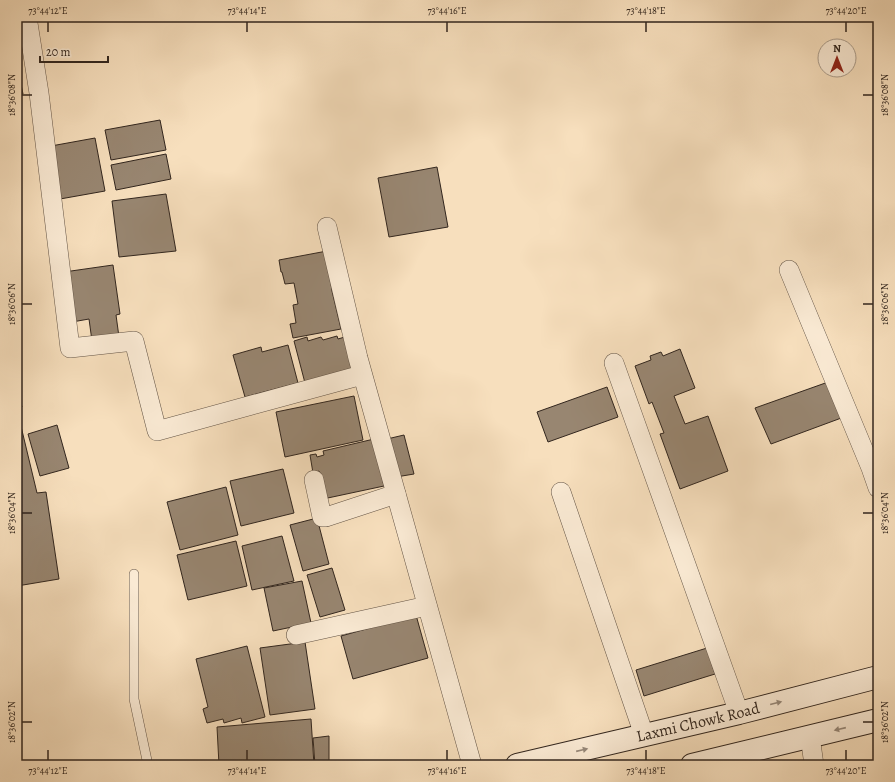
<svg xmlns="http://www.w3.org/2000/svg" width="895" height="782" font-family="Alegreya,serif">
  <style>
    .building { fill: #988671; stroke: #32261e }
    .lines { fill: none; stroke-linecap: round; stroke-linejoin: round }
    .service-casing { stroke: #635446; stroke-width: 10 }
    .minor-casing { stroke: #635446; stroke-width: 20 }
    .secondary-casing { stroke: #32261e; stroke-width: 24 }
    .service { stroke: #faead4; stroke-width: 9 }
    .minor { stroke: #faead4; stroke-width: 19 }
    .secondary { stroke: #faead4; stroke-width: 22 }
    .oneway { fill: #968879 }
    .ticks { fill: none; stroke: #32261e; stroke-width: 1.5 }
    .labels { text-anchor: middle; dominant-baseline: central; stroke-width: 3.5; stroke-linejoin: round; paint-order: stroke }
    .street-label { font-size: 16px; fill: #32261e; stroke: #faead4 }
    .neatline { fill: none; stroke: #32261e; stroke-width: 1.5 }
    .ticks-label { font-size: 10px; text-anchor: middle; fill: #32261e }
  </style>
  <rect width="100%" height="100%" fill="#f7dfbd"/>
  <filter id="stains"><feTurbulence type="fractalNoise" baseFrequency=".005" numOctaves="4"/><feColorMatrix values="0 0 0 0 .2 0 0 0 0 .09 0 0 0 0 .02 0 0 0 .5 -.17"/></filter>
  <radialGradient id="worn" r=".72"><stop offset=".6" stop-color="#630" stop-opacity="0"/><stop offset="1" stop-color="#630" stop-opacity=".3"/></radialGradient>
  <!-- building -->
  <g class="building">
    <polygon points="17,65 23,94 17,95"/>
    <polygon points="160,120 166,150 111,160 105,130"/>
    <polygon points="95,138 105,191 60,199 51,146"/>
    <polygon points="166,154 171,179 116,190 111,165"/>
    <polygon points="437,167 448,227 389,237 378,178"/>
    <polygon points="166,194 176,251 119,257 112,201"/>
    <polygon points="327,251 332,291 341,329 293,338 290,324 296,323 293,305 298,304 294,283 285,284 282,272 281,272 279,260"/>
    <polygon points="113,265 120,314 116,315 119,337 92,341 89,319 72,322 64,272"/>
    <polygon points="337,336 338,339 348,336 357,369 305,383 294,341 307,337 308,341 321,337 323,340"/>
    <polygon points="288,345 298,383 245,397 233,355 261,347 262,352"/>
    <polygon points="680,349 695,388 674,396 685,424 708,416 728,471 680,489 660,434 664,433 652,402 649,404 635,366 651,360 650,356 661,352 663,356"/>
    <polygon points="831,381 844,417 771,444 755,408"/>
    <polygon points="607,387 618,417 548,442 537,412"/>
    <polygon points="17,390 22,407 17,408"/>
    <polygon points="354,396 363,440 285,457 276,412"/>
    <polygon points="19,418 37,493 46,492 59,579 17,586 17,419"/>
    <polygon points="57,425 69,468 40,476 28,434"/>
    <polygon points="404,435 414,474 396,477 387,439"/>
    <polygon points="374,439 384,486 323,499 323,481 319,471 313,473 310,455 316,454 317,457 324,455 323,451"/>
    <polygon points="283,469 294,513 241,526 230,481"/>
    <polygon points="226,487 238,535 180,550 167,502"/>
    <polygon points="317,518 329,564 303,571 290,525"/>
    <polygon points="282,536 294,581 252,590 242,546"/>
    <polygon points="236,541 247,586 188,600 177,555"/>
    <polygon points="332,568 345,610 320,617 307,575"/>
    <polygon points="302,581 311,623 273,631 264,588"/>
    <polygon points="416,615 428,658 353,679 341,636"/>
    <polygon points="305,642 315,709 270,715 260,648"/>
    <polygon points="247,646 265,717 242,723 241,718 224,723 223,719 207,723 203,709 208,707 196,659"/>
    <polygon points="707,648 715,674 644,696 636,670"/>
    <polygon points="311,719 314,765 219,765 217,727"/>
    <polygon points="329,736 329,765 315,765 313,738"/>
  </g>
  <g class="lines">
    <!-- service casing -->
    <g class="service-casing">
      <polyline id="service" points="134,574 134,699 148,765"/>
    </g>
    <!-- minor casing -->
    <g class="minor-casing">
      <g id="minor">
        <polyline points="27,17 39,93 70,348 134,341 157,431 362,375"/>
        <polyline points="327,227 358,358 472,765"/>
        <polyline points="789,270 871,468 878,488"/>
        <polyline points="614,363 739,713"/>
        <polyline points="314,480 322,517 326,517 396,494"/>
        <polyline points="561,492 644,735"/>
        <polyline points="296,635 427,606"/>
        <polyline points="810,736 814,765"/>
      </g>
    </g>
    <!-- secondary casing -->
    <g class="secondary-casing">
      <g id="secondary">
        <path id="s1" d="M517,765L739,713L878,677"/>
        <polyline points="692,765 878,720"/>
      </g>
    </g>
    <!-- service -->
    <use href="#service" class="service"/>
    <!-- minor -->
    <use href="#minor" class="minor"/>
    <!-- secondary -->
    <use href="#secondary" class="secondary"/>
  </g>
  <!-- one-way arrows -->
  <defs><path id="oneway-solid" d="M-6-.8H1V-3.2L6.5 0L1 3.2V.8H-6Z"/></defs>
  <g class="oneway">
    <use href="#oneway-solid" transform="translate(776 703) rotate(-14)"/>
    <use href="#oneway-solid" transform="translate(840 729) rotate(167)"/>
    <use href="#oneway-solid" transform="translate(582 750) rotate(-13)"/>
  </g>
  <!-- ticks -->
  <path class="ticks" d="M48,22V32M247,22V32M447,22V32M646,22V32M846,22V32M22,95H32M863,95H873M22,304H32M863,304H873M22,513H32M863,513H873M22,722H32M863,722H873M48,750V760M247,750V760M447,750V760M646,750V760M846,750V760"/>
  <g class="labels">
    <!-- street labels -->
    <g class="street-label">
      <text stroke="none"><textPath href="#s1" startOffset="186">Laxmi Chowk Road</textPath></text>
    </g>
  </g>
  <!-- margin -->
  <rect width="895" height="782" fill="none" stroke="#f7dfbd" stroke-width="44"/>
  <!-- north arrow -->
  <g transform="translate(837 58)"><circle r="19" fill="#faead4" stroke="#aa9c8b"/>
  <path d="M0-3L7 15L0 10L-7 15Z" fill="#8f2418"/>
  <text y="-6" font-size="11" font-weight="bold" text-anchor="middle" fill="#32261e">N</text>
  </g>
  <!-- scale -->
  <path d="M40 56v6h68v-6" fill="none" stroke="#32261e" stroke-width="2"/>
  <text x="46" y="56" font-size="12" fill="#32261e" stroke="#faead4" stroke-width="3" paint-order="stroke">20 m</text>
  <rect x="22" y="22" width="851" height="738" class="neatline"/>
  <g class="ticks-label">
    <text x="48" y="14">73°44'12"E</text>
    <text x="247" y="14">73°44'14"E</text>
    <text x="447" y="14">73°44'16"E</text>
    <text x="646" y="14">73°44'18"E</text>
    <text x="846" y="14">73°44'20"E</text>
    <text transform="translate(11 95) rotate(-90)" y="4">18°36'08"N</text>
    <text transform="translate(884 95) rotate(-90)" y="4">18°36'08"N</text>
    <text transform="translate(11 304) rotate(-90)" y="4">18°36'06"N</text>
    <text transform="translate(884 304) rotate(-90)" y="4">18°36'06"N</text>
    <text transform="translate(11 513) rotate(-90)" y="4">18°36'04"N</text>
    <text transform="translate(884 513) rotate(-90)" y="4">18°36'04"N</text>
    <text transform="translate(11 722) rotate(-90)" y="4">18°36'02"N</text>
    <text transform="translate(884 722) rotate(-90)" y="4">18°36'02"N</text>
    <text x="48" y="774">73°44'12"E</text>
    <text x="247" y="774">73°44'14"E</text>
    <text x="447" y="774">73°44'16"E</text>
    <text x="646" y="774">73°44'18"E</text>
    <text x="846" y="774">73°44'20"E</text>
  </g>
  <rect width="100%" height="100%" filter="url(#stains)"/>
  <rect width="100%" height="100%" fill="url(#worn)"/>
</svg>
